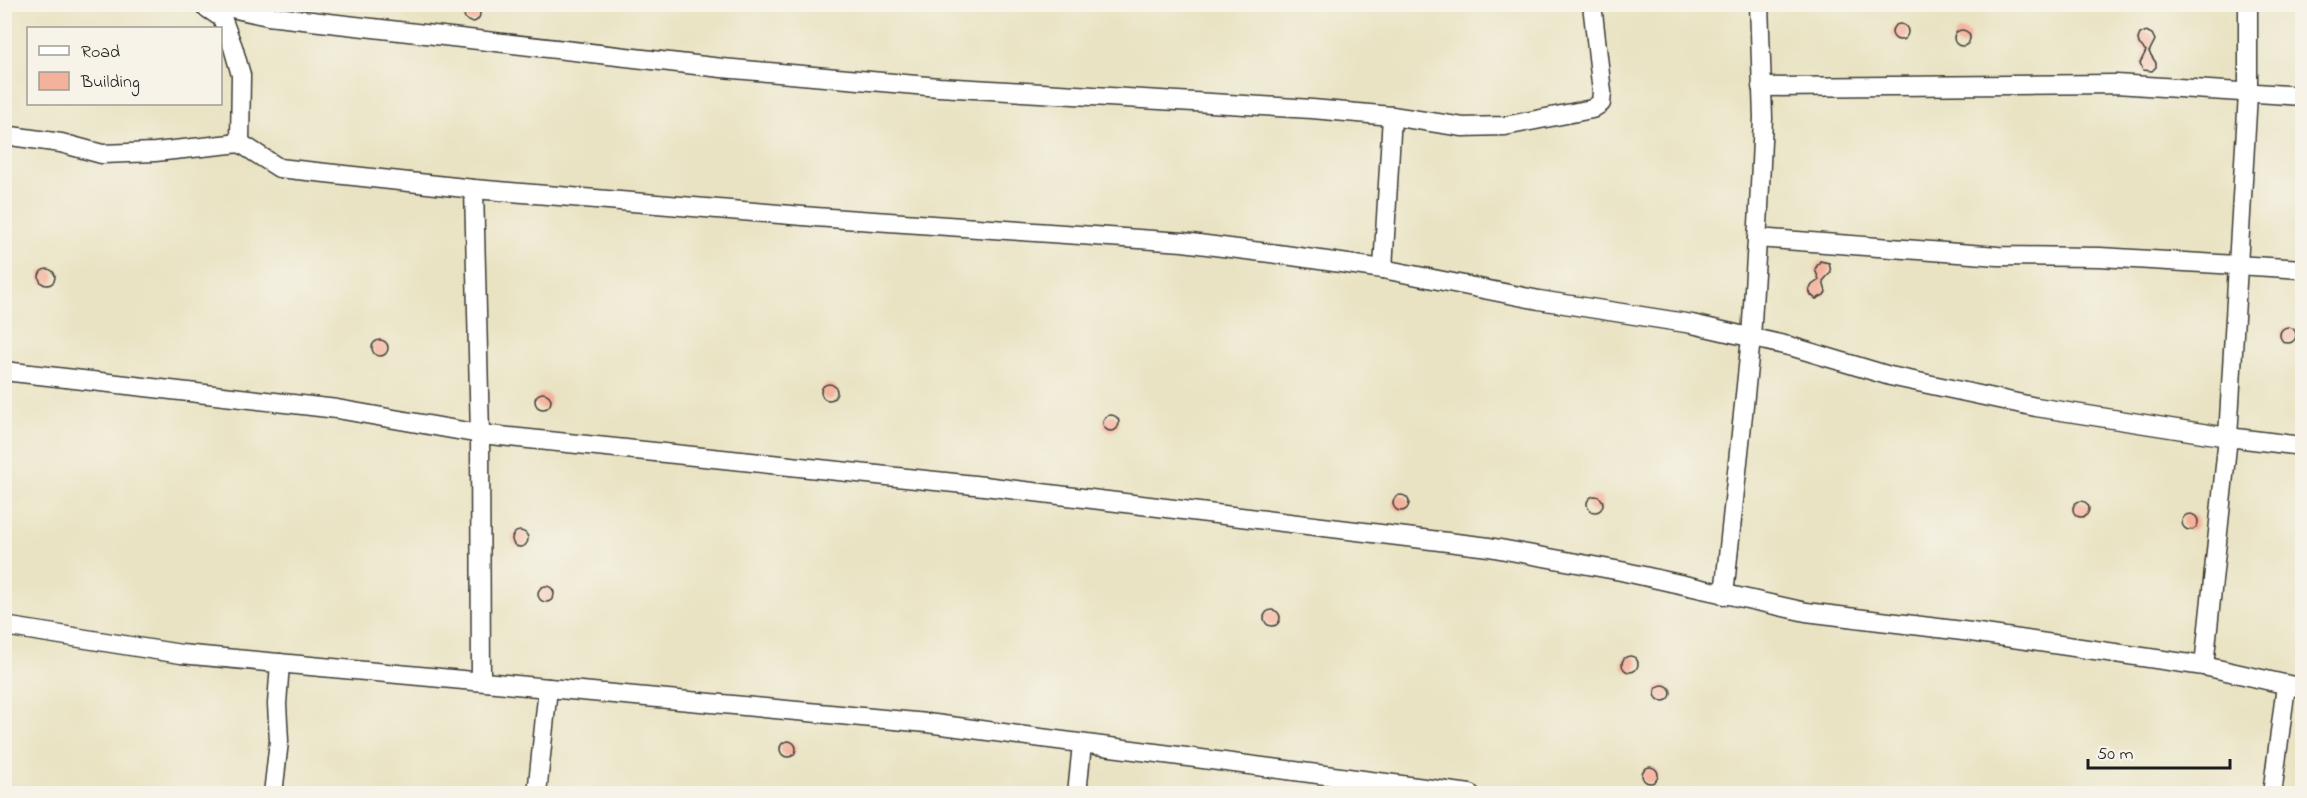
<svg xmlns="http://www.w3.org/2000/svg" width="2307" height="798" font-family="'Indie Flower',sans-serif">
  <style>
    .building { fill: #f4b19c }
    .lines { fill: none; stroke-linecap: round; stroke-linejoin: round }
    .minor-casing { stroke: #3b3a35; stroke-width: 21 }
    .minor { stroke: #fff; stroke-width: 18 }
  </style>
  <rect width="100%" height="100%" fill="#f7f3e8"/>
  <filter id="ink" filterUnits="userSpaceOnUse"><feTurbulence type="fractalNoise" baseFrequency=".0167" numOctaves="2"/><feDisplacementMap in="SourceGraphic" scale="12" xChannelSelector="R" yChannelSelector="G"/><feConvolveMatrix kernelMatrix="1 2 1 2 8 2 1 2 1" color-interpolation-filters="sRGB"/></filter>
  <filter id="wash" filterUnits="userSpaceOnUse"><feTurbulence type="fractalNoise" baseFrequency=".008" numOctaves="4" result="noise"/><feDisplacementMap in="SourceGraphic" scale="24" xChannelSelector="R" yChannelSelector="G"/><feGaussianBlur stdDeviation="1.35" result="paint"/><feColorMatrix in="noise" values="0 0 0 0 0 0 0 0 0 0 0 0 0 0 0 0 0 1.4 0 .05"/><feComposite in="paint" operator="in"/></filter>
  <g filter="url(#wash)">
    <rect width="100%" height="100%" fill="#e9e3c3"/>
    <g id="blocks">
      <!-- building -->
      <g class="building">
        <circle cx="472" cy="14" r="8"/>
        <circle cx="1900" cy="32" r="8"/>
        <circle cx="1962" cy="38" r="8"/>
        <polygon points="2146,31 2152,34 2155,40 2149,52 2156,63 2156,67 2152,71 2143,70 2140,63 2146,51 2139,44 2138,39 2140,34"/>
        <polygon points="1820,261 1829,263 1831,272 1823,281 1826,292 1824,295 1816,299 1811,295 1809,290 1812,285 1819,280 1815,269"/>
        <circle cx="47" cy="277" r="8"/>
        <circle cx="2288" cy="335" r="8"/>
        <circle cx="380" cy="348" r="8"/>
        <circle cx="829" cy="392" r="8"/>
        <circle cx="543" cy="401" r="8"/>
        <circle cx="1111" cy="423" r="8"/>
        <circle cx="1401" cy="503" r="8"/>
        <circle cx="1595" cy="504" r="8"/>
        <circle cx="2081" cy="509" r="8"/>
        <circle cx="2190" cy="522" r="8"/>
        <circle cx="520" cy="539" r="8"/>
        <circle cx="546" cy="594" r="8"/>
        <circle cx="1272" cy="618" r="8"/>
        <circle cx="1630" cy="664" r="8"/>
        <circle cx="1663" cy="693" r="8"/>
        <circle cx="788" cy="749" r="8"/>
        <circle cx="1650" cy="775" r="8"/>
      </g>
    </g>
  </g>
  <g filter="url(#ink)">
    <use href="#blocks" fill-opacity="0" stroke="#3b3a35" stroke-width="1.5"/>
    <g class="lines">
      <!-- minor casing -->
      <g class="minor-casing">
        <g id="minor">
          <polyline points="213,4 268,16 722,68 939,87 1312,109 1392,116 1463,127 1505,126 1592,109 1601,103 1602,92 1592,4"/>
          <polyline points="204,6 222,18 233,47 241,75 240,143"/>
          <polyline points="1761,87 2116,84 2302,96"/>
          <polyline points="4,135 61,143 102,154 155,152 240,143 279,168 474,189 815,217 1183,242 1285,255 1383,269 1539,300 1692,324 1793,347 1890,376 2036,407 2228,437 2302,446"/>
          <polyline points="474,189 480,434 481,681"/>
          <polyline points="1757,238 1998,256 2100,257 2302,269"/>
          <polyline points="1383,269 1392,116"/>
          <polyline points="4,371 337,409 480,434 984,486 1489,547 1621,571 1806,612 1971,632 2204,666 2302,688"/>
          <polyline points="1724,595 1751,338 1759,208 1763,118 1759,4"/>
          <polyline points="4,626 181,654 927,723 1470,794"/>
          <polyline points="2204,666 2228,437 2248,94 2248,4"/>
          <polyline points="273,794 279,741 277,704 280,663"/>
          <polyline points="537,794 548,688"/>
          <polyline points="1077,794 1082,744"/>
          <polyline points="2272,794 2286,686"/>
        </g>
      </g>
      <!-- minor -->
      <use href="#minor" class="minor"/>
    </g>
  </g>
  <!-- margin -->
  <rect width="2307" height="798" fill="none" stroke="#f7f3e8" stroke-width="24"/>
  <!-- legend -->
  <rect x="27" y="27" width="195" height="78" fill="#f7f3e8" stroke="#9f9d96" stroke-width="1.5"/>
  <rect x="39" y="46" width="30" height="9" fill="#ffffff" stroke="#9f9d96" stroke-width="1.5"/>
  <text x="81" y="57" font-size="18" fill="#1c1c1c">Road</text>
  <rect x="39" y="72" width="30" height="18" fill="#f4b19c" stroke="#9f9d96" stroke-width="1.5"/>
  <text x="81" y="87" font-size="18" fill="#1c1c1c">Building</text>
  <!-- scale -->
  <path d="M2088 759v9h142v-9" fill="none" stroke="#1c1c1c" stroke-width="3"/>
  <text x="2097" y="759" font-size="18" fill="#1c1c1c" stroke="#f7f3e8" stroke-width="4.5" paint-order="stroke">50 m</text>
</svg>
